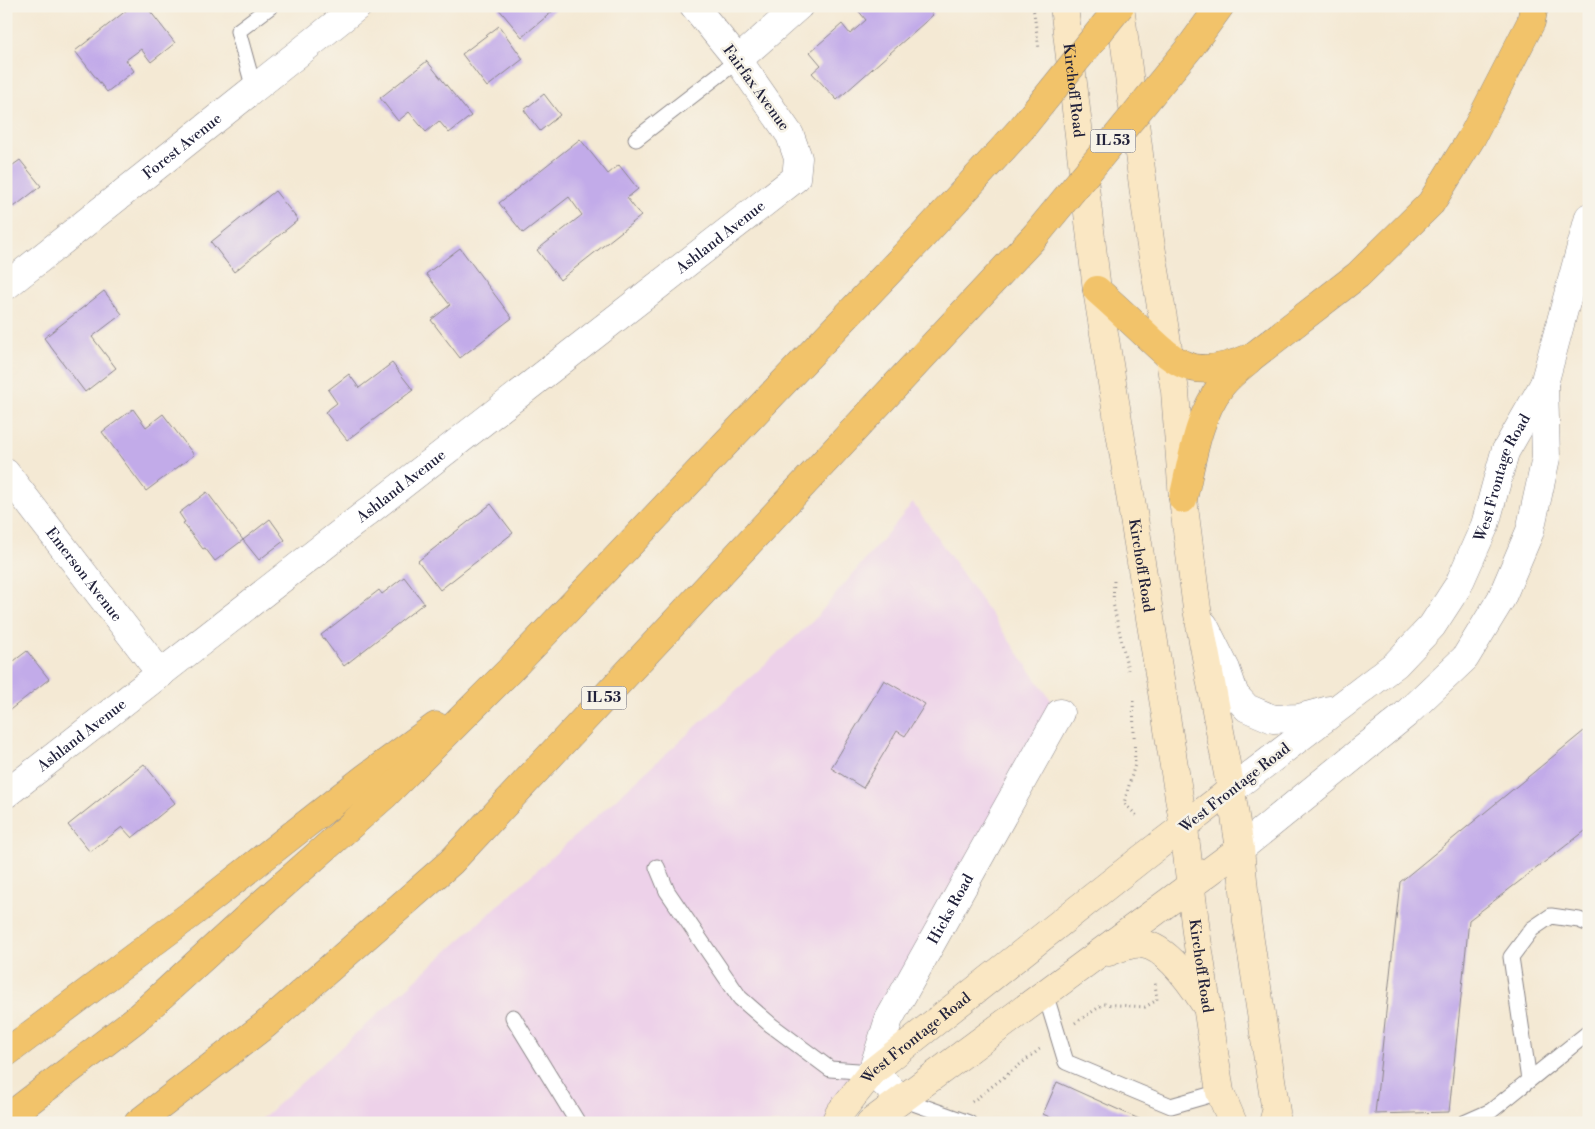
<svg xmlns="http://www.w3.org/2000/svg" width="1595" height="1129" font-family="'Libre Bodoni',serif">
  <style>
    .built { fill: #edd1e9 }
    .building { fill: #c2abe9 }
    .lines { fill: none; stroke-linecap: round; stroke-linejoin: round }
    .service-casing { stroke: #8b8688; stroke-width: 17 }
    .minor-casing { stroke: #8b8688; stroke-width: 29 }
    .tertiary-casing { stroke: #8b8688; stroke-width: 29 }
    .secondary-casing { stroke: #8b8688; stroke-width: 29 }
    .motorway-casing { stroke: #8b8688; stroke-width: 29 }
    .path { stroke: #8b8688; stroke-width: 3; stroke-dasharray: 1 4; stroke-linecap: butt }
    .service { stroke: #fff; stroke-width: 15 }
    .minor { stroke: #fff; stroke-width: 28 }
    .tertiary { stroke: #fff; stroke-width: 28 }
    .secondary { stroke: #fae7c3; stroke-width: 28 }
    .motorway { stroke: #f2c36a; stroke-width: 28 }
    .motorway-bridge-casing { stroke: #8b8688; stroke-width: 29; stroke-linecap: butt }
    .motorway-bridge { stroke: #f2c36a; stroke-width: 28 }
    .labels { text-anchor: middle; dominant-baseline: central; stroke-width: 5; stroke-linejoin: round; paint-order: stroke }
    .shield { fill: #f7f3e8; stroke: #62616f; stroke-width: 1 }
    .shield-label { font-size: 14px; font-weight: bold; fill: #22223b }
    .street-label { font-size: 15px; fill: #22223b; stroke: #f7f3e8 }
  </style>
  <rect width="100%" height="100%" fill="#f7f3e8"/>
  <filter id="ink" filterUnits="userSpaceOnUse"><feTurbulence type="fractalNoise" baseFrequency=".02" numOctaves="2"/><feDisplacementMap in="SourceGraphic" scale="10" xChannelSelector="R" yChannelSelector="G"/><feConvolveMatrix kernelMatrix="1 2 1 2 8 2 1 2 1" color-interpolation-filters="sRGB"/></filter>
  <filter id="wash" filterUnits="userSpaceOnUse"><feTurbulence type="fractalNoise" baseFrequency=".0096" numOctaves="4" result="noise"/><feDisplacementMap in="SourceGraphic" scale="20" xChannelSelector="R" yChannelSelector="G"/><feGaussianBlur stdDeviation="1.12" result="paint"/><feColorMatrix in="noise" values="0 0 0 0 0 0 0 0 0 0 0 0 0 0 0 0 0 1.4 0 .05"/><feComposite in="paint" operator="in"/></filter>
  <g filter="url(#wash)">
    <rect width="100%" height="100%" fill="#f4e9d4"/>
    <!-- built -->
    <polygon class="built" points="913,503 1060,713 835,1123 257,1123 813,621"/>
    <g id="blocks">
      <!-- building -->
      <g class="building">
        <polygon points="132,6 146,6 175,43 151,62 141,49 126,60 134,71 107,92 75,51"/>
        <polygon points="500,6 559,6 522,37 498,8"/>
        <polygon points="860,6 925,6 933,15 837,100 812,73 821,65 810,52 842,24 850,34 866,20 857,9"/>
        <polygon points="499,26 523,59 487,87 462,54"/>
        <polygon points="427,61 471,116 449,133 439,121 426,132 409,112 398,121 380,98"/>
        <polygon points="544,94 560,115 540,131 524,110"/>
        <polygon points="580,139 608,174 619,165 638,189 627,198 641,216 560,280 537,250 582,215 569,197 523,233 499,203"/>
        <polygon points="20,160 41,186 14,207 6,196 6,170"/>
        <polygon points="275,191 298,220 234,272 211,242"/>
        <polygon points="460,248 512,318 460,358 431,320 450,305 426,274"/>
        <polygon points="104,291 122,314 92,337 116,368 85,392 44,338"/>
        <polygon points="392,363 413,390 347,440 325,412 337,403 328,390 349,374 359,388"/>
        <polygon points="133,409 146,427 163,414 194,455 146,491 102,432"/>
        <polygon points="207,492 243,540 215,561 205,548 203,549 183,523 185,522 179,513"/>
        <polygon points="491,504 513,533 440,590 418,561"/>
        <polygon points="270,519 285,540 259,560 243,540"/>
        <polygon points="404,577 424,603 344,666 321,635 379,590 382,594"/>
        <polygon points="27,651 49,679 6,713 6,667"/>
        <polygon points="884,680 925,704 905,736 897,731 863,788 831,768"/>
        <polygon points="1584,731 1589,737 1589,828 1469,920 1449,1112 1375,1114 1400,882"/>
        <polygon points="144,764 175,803 132,838 122,827 90,852 68,825"/>
        <polygon points="1057,1082 1148,1123 1062,1123 1043,1114"/>
      </g>
    </g>
  </g>
  <g filter="url(#ink)">
    <use href="#blocks" fill-opacity="0" stroke="#8b8688" stroke-width="1"/>
    <g class="lines">
      <!-- service casing -->
      <g class="service-casing">
        <g id="service">
          <polyline points="254,89 238,31 271,6"/>
          <polyline points="636,139 738,60"/>
          <polyline points="657,867 667,891 740,998 771,1025 830,1069 872,1072"/>
          <polyline points="1045,993 1066,1062 1171,1106 1220,1092"/>
          <polyline points="513,1017 578,1123"/>
          <polyline points="1529,1080 1511,957 1532,929 1551,916 1579,920 1589,924"/>
          <polyline points="902,1099 969,1123"/>
          <polyline points="1464,1123 1491,1111 1589,1032"/>
        </g>
      </g>
      <!-- minor casing -->
      <g class="minor-casing">
        <g id="minor">
          <polyline points="738,60 799,6"/>
          <path id="s1" d="M6,286L358,6"/>
          <path id="s2" d="M6,473L161,674"/>
          <path id="s3" d="M6,794L796,178L798,158L790,135L738,60L694,6"/>
          <path id="s4" d="M902,1099L872,1072L889,1019L1060,713"/>
        </g>
      </g>
      <!-- tertiary casing -->
      <g class="tertiary-casing">
        <g id="tertiary">
          <polyline points="1204,625 1226,669 1235,695 1247,708 1273,719 1299,718 1329,710"/>
          <path id="s5" d="M1231,790L1396,664L1432,626L1458,586L1485,525L1505,452L1544,384L1589,217"/>
          <polyline points="1240,849 1405,715 1465,658 1501,599 1530,531 1546,458 1544,384"/>
        </g>
      </g>
      <!-- secondary casing -->
      <g class="secondary-casing">
        <g id="secondary">
          <path id="s6" d="M1064,6L1097,290L1184,828L1196,932L1220,1092L1233,1123"/>
          <polyline points="1120,6 1150,240 1175,391 1183,499 1197,609 1231,790 1240,849 1247,921 1276,1112 1273,1123"/>
          <path d="M1108,952C1118,949 1131,942 1142,944C1167,947 1192,984 1205,1004"/>
          <path id="s7" d="M835,1123L839,1114L872,1072L1141,859L1231,790"/>
          <polyline points="870,1123 1240,849"/>
        </g>
      </g>
      <!-- motorway casing -->
      <g class="motorway-casing">
        <g id="motorway">
          <polyline points="1191,46 1220,6"/>
          <path d="M1097,290C1114,305 1130,320 1146,335C1158,346 1170,359 1185,365C1205,374 1233,365 1252,357L1358,275L1431,203L1472,137L1531,22L1534,6"/>
          <path d="M1183,499C1192,462 1197,418 1221,386C1229,376 1239,368 1249,360"/>
          <polyline points="6,1053 194,912 365,778 436,726"/>
          <polyline points="6,1119 136,1019 265,901 384,796 509,671 921,238 1021,129"/>
          <polyline points="138,1123 265,1025 451,862 1035,236"/>
        </g>
      </g>
      <!-- path -->
      <g class="path">
        <polyline points="1033,6 1039,49"/>
        <polyline points="1114,581 1113,603 1128,670"/>
        <polyline points="1133,701 1135,764 1124,803 1139,818"/>
        <polyline points="1075,1023 1104,1004 1145,1007 1157,1000 1155,983"/>
        <polyline points="972,1102 1040,1049"/>
      </g>
      <!-- service -->
      <use href="#service" class="service"/>
      <!-- minor -->
      <use href="#minor" class="minor"/>
      <!-- tertiary -->
      <use href="#tertiary" class="tertiary"/>
      <!-- secondary -->
      <use href="#secondary" class="secondary"/>
      <!-- motorway -->
      <use href="#motorway" class="motorway"/>
      <!-- motorway-bridge casing -->
      <g class="motorway-bridge-casing">
        <g id="motorway-bridge">
          <polyline points="1021,129 1120,6"/>
          <polyline points="1035,236 1191,46"/>
        </g>
      </g>
      <!-- motorway-bridge -->
      <use href="#motorway-bridge" class="motorway-bridge"/>
    </g>
  </g>
  <g class="labels">
    <!-- shield labels -->
    <g class="shield">
      <rect x="1090.5" y="129.5" width="45" height="23" rx="4"/>
      <rect x="581.5" y="686.5" width="45" height="23" rx="4"/>
    </g>
    <g class="shield-label">
      <text x="1113" y="141">IL 53</text>
      <text x="604" y="698">IL 53</text>
    </g>
    <!-- street labels -->
    <g class="street-label">
      <text transform="translate(756 88) rotate(54)">Fairfax Avenue</text>
      <text stroke="none"><textPath href="#s6" startOffset="85">Kirchoff Road</textPath></text>
      <text stroke="none"><textPath href="#s1" startOffset="225">Forest Avenue</textPath></text>
      <text stroke="none"><textPath href="#s3" startOffset="906">Ashland Avenue</textPath></text>
      <text stroke="none"><textPath href="#s5" startOffset="425">West Frontage Road</textPath></text>
      <text stroke="none"><textPath href="#s3" startOffset="501">Ashland Avenue</textPath></text>
      <text stroke="none"><textPath href="#s6" startOffset="565">Kirchoff Road</textPath></text>
      <text stroke="none"><textPath href="#s2" startOffset="128">Emerson Avenue</textPath></text>
      <text stroke="none"><textPath href="#s3" startOffset="96">Ashland Avenue</textPath></text>
      <text transform="translate(1235 788) rotate(-38)">West Frontage Road</text>
      <text stroke="none"><textPath href="#s4" startOffset="222">Hicks Road</textPath></text>
      <text stroke="none"><textPath href="#s6" startOffset="970">Kirchoff Road</textPath></text>
      <text stroke="none"><textPath href="#s7" startOffset="119">West Frontage Road</textPath></text>
    </g>
  </g>
  <!-- margin -->
  <rect width="1595" height="1129" fill="none" stroke="#f7f3e8" stroke-width="25"/>
</svg>
